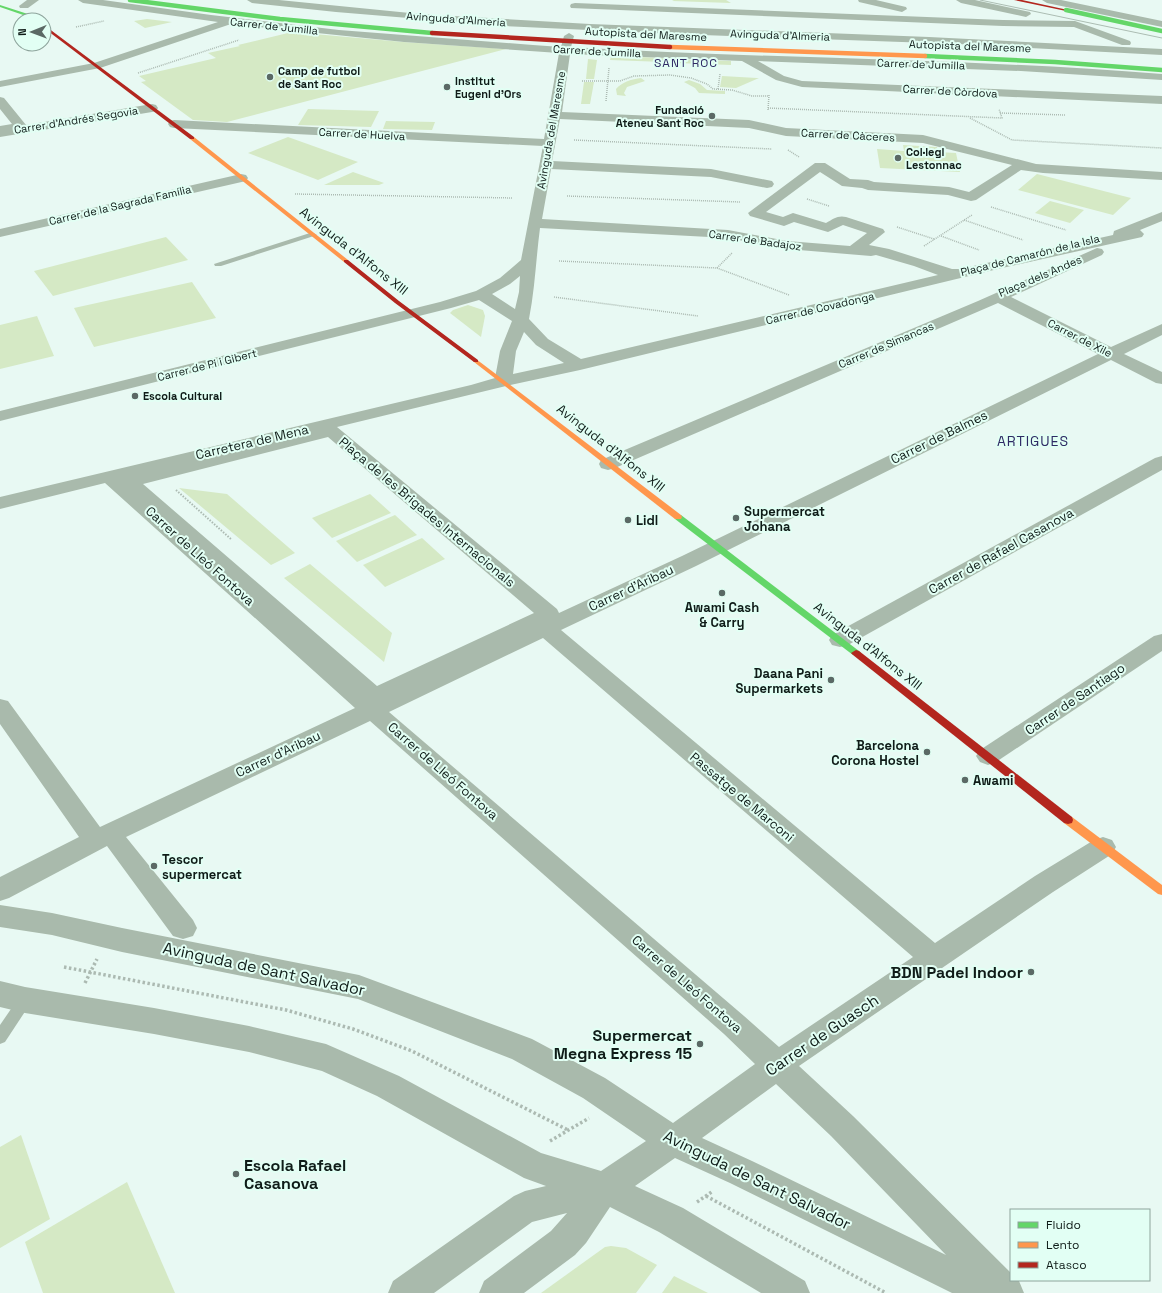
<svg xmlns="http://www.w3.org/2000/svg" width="1162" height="1293" font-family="'Space Grotesk',sans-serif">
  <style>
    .green { fill: #d5e9c5 }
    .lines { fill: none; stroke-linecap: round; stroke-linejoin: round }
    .path-far2 { stroke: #acbab2; stroke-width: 1.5; stroke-dasharray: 1 1; stroke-linecap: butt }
    .path-far1 { stroke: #acbab2; stroke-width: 2; stroke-dasharray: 1.5 1.5; stroke-linecap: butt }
    .path { stroke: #acbab2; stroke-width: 3.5; stroke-dasharray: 2.5 2.5; stroke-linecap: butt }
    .lane { fill: #a9baac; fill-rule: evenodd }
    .street { fill: #a9baac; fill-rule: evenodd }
    .fast { fill: #63d668; fill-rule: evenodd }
    .slow { fill: #ff974d; fill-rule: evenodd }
    .jam { fill: #b3261e; fill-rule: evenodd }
    .tram { stroke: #acbdb3; stroke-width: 1 }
    .fast-bridge { stroke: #63d668; stroke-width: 4.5 }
    .slow-bridge { stroke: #ff974d; stroke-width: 4.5 }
    .jam-bridge { stroke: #b3261e; stroke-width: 4.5 }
    .poi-dot { fill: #5b6965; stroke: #e2fff4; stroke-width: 1.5 }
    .labels { text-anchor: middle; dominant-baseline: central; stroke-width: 4; stroke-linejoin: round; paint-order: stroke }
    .far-street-label { font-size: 11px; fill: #0f1c18; stroke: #e2fff4 }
    .far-poi-label { font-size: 11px; font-weight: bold; fill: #0f1c18; stroke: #e2fff4; text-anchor: start }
    .far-neighbourhood-label { font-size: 12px; letter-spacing: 1px; fill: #2e2a64; stroke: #e2fff4 }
    .street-label { font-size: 13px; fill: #0f1c18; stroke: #e2fff4 }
    .poi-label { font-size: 13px; font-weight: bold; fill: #0f1c18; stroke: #e2fff4; text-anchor: start }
    .neighbourhood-label { font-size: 14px; letter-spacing: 1px; fill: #2e2a64; stroke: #e2fff4 }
    .near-street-label { font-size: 16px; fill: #0f1c18; stroke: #e2fff4 }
    .near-poi-label { font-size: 16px; font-weight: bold; fill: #0f1c18; stroke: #e2fff4; text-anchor: end }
  </style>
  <rect width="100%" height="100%" fill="#e8f9f3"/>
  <!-- green -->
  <g class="green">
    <polygon points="674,0 726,0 731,3 672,1"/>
    <polygon points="147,19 172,22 145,28 134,21"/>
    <polygon points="292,32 403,42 506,49 227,122 193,120 141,82 146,81 139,76 216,58 208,53 240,46 238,45"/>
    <polygon points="611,56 665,58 664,62 610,60"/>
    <polygon points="588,59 597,60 594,79 586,79"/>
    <polygon points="677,59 731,61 731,65 676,63"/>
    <polygon points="722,76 757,78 759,78 736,88 720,87"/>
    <path d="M641,78L645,81L627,87L624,93L626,96L617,95L616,89C622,82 632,79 641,78Z"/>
    <polygon points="689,80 700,84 707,90 725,91 725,94 699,93 695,88 684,82"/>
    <polygon points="584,82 594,82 590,104 581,104"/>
    <polygon points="308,109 379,111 371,127 298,125"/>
    <polygon points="386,121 435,122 432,130 383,129"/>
    <polygon points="288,137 358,162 318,180 248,153"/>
    <polygon points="903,145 937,147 938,152 956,153 960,172 880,168 877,149 904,151"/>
    <polygon points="353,172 384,183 379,185 324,185"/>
    <polygon points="1037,174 1131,198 1113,215 1018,190"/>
    <polygon points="1050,201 1084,210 1070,223 1035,213"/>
    <polygon points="166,237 188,260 53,296 34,271"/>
    <polygon points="192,282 216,318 94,347 74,308"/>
    <polygon points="468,305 483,310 485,316 481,337 450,313 453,310"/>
    <polygon points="37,316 54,356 0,369 0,325"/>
    <polygon points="179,488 227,494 295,553 271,565"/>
    <polygon points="370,494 391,513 332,538 312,518"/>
    <polygon points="395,515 417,535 357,562 336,541"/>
    <polygon points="422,538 445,559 385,587 363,565"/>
    <polygon points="310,564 392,633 384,662 284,578"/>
    <polygon points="21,1135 50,1219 0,1248 0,1147"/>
    <polygon points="127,1182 175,1293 43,1293 25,1242"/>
    <polygon points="611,1246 626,1248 657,1265 636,1293 541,1293 605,1247"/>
    <polygon points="674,1276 708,1293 662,1293"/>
  </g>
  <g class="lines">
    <!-- path-far2 -->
    <g class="path-far2">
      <polyline points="76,27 104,21"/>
      <polyline points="138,73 239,40"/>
      <polyline points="582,81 620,81 634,76 670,75 691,78 707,84 713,89 732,90 752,96 768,96"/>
      <polyline points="718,89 720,74"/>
      <polyline points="606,101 609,68"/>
      <polyline points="768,108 1002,118 999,109"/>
      <polyline points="768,110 769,95"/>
      <polyline points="1000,113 1065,115"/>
      <polyline points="970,118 1012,140 1162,148"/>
      <polyline points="574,140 772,149"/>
      <polyline points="788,150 799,157"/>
      <polyline points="295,194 513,198"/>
      <polyline points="567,196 740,202"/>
      <polyline points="807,199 829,206"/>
      <polyline points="991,207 1066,230"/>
      <polyline points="964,220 1023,240"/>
      <polyline points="897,227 934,239"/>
      <polyline points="941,236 979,250"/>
      <polyline points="924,246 972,215"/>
      <polyline points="559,261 717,268 789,295"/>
      <polyline points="717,268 732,253"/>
      <polyline points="554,297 698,316"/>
    </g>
    <!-- path-far1 -->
    <polyline class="path-far1" points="176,490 231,539"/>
    <!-- path -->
    <g class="path">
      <polyline points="64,967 286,1010 353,1029 412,1051 568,1130"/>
      <polyline points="85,983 97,959"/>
      <polyline points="550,1141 589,1118"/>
      <polyline points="706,1196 886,1293"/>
      <polyline points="697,1202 713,1191"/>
    </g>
    <!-- lane -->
    <g class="lane">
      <polygon points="310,233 313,233 317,235 221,266 215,266 214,264"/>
      <polygon points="25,994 30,996 32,1000 30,1004 5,1042 0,1044 0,1025 20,996"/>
    </g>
    <!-- street -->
    <g class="street">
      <polygon points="27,0 39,0 28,8 20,8 19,6"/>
      <path d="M78,0H103L211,15L339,30L533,45L561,47L564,36L569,33L574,36L571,47C768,59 965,58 1162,74V80L1021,71L758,61L784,76L802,81L1162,96V104L802,87L776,80L742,61L570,54L562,112L749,120L786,128L923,135L1036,164L1162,172V180L1043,173L1021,170L976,200L971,201L948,195L868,190L862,188L842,186L820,172L766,212L783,217L793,213L826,223C833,219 838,215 846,217L883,229L885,232L869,245L889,249L952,269H960L1113,235L1114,231L1162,212V221L1140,230L1144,234L1142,237L1002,268L580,370L506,386L337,427L557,609L559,613L682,556L1098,354L998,303L615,468L608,470L601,468L599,464L601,460L978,301L1097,248L1102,249L1104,252L1102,255L1011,297L1111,347L1162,324V335L1124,354L1162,372V384L1156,383L1111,360L696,566L561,630L935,943L1035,876L1094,840L1103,837L1112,840L1116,847L1112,854L1053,892L799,1066L853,1116L1011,1273V1280L1019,1281L1024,1293H952L730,1183L675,1158L635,1186L683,1208L805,1281L810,1293H761L659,1232L610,1207L586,1243L575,1255L524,1293H479L484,1281L551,1231L567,1213L532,1222L434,1293H388L393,1281L514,1196L525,1191L546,1186L524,1178L377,1096L322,1071L249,1052L154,1034L25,1013L0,1007V981L25,987L154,1008L249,1026L326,1044L399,1076L541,1153L601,1171L646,1141L583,1098L512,1059L358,999L122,952L52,935L0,927V905L52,913L122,928L359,975L532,1039L605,1078L673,1123L755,1064L724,1034L370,721L126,837L193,920L197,928L193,936L183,939L173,936L107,846L9,898L0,901V877L79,837L0,724V699L8,701L100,827L355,708L105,483L0,509V497L471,385L495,378L500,351L512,321L479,300L451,308L0,421V411L440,302L476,291L500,278L521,260L543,146L174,128L170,127L168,124L170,121L174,120L544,139L559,53L404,42L231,24L100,68L0,87V81L94,63L218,22L83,3ZM560,119L749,128L786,136L923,143L1012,165L969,192L949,187L874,182L868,180L850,179L825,163H815L748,213L750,216L784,226L794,222L828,232L843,225L867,233L850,246L787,241L728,230L542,219L551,169L711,177L767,188L772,187L774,184L772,181L767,180L711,169L552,161ZM540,228L728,238L787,249L871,256L876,255L914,266L938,275L581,359L548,339L529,319C535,289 536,258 540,228ZM520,276L519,292L515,309L492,294L510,284ZM524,332L536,345L564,363L513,374L516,351ZM328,437L534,613L377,686L143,484ZM543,638L913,957L779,1047L744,1016L389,712ZM776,1084L831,1136L946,1255L752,1161L702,1138Z"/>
      <polygon points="247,0 279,0 420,14 590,24 929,37 1162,49 1162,55 958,44 675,34 505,26 336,12 252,3"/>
      <polygon points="858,0 876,0 906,7 907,9 902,12 859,2"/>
      <polygon points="956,0 975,0 1030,12 1031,14 1026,17 961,3"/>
      <polygon points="1042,0 1061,0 1162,21 1162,27 1047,3"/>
      <polygon points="575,3 1003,20 1075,21 1130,41 1131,43 1130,45 1122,45 1074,27 1003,26 571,8 570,6 571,4"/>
      <polygon points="0,97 4,98 26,125 152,104 156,105 158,108 156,111 152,112 0,137 0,126 12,124 0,109"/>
      <polygon points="241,174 246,175 248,178 246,181 0,237 0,229"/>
      <polygon points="1162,456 1162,470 848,645 840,647 832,645 829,640 832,635 1155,458"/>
      <polygon points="1162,634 1162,651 996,762 988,765 980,762 976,756 980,750 1154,636"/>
    </g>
    <!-- fast -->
    <g class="fast">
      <polygon points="0,5 34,16 35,17 32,18 0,7"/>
      <polygon points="675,515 681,515 859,651 861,653 859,655 853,655 675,519 674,517"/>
    </g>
    <!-- slow -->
    <g class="slow">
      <polygon points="190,137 194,137 348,260 348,262 344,262 190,139"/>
      <polygon points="476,359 681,515 682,517 681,519 675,519 474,362 473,361"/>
      <polygon points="1068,816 1072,817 1162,885 1162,895 1158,894 1064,823 1063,820 1064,817"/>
    </g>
    <!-- jam -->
    <g class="jam">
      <polygon points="1014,0 1022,0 1068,10 1066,11"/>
      <polygon points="44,25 194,137 194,139 190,139 44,28"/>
      <polygon points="344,260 348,260 399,301 478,360 478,362 474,362 395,303 344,262"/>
      <polygon points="856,650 859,651 1072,817 1073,820 1072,823 1068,824 1064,823 853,655 851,653"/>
    </g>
    <!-- tram -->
    <polyline class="tram" points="980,0 1162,38"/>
    <!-- fast-bridge -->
    <g class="fast-bridge">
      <polyline points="130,0 280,19 432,33"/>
      <polyline points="1066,10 1162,31"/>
      <polyline points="925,56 1055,62 1162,70"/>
    </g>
    <!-- slow-bridge -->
    <polyline class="slow-bridge" points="670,47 925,56"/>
    <!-- jam-bridge -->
    <polyline class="jam-bridge" points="432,33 670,47"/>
  </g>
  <!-- markers -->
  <g class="poi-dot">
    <circle cx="270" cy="77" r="4"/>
    <circle cx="447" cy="87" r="4"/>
    <circle cx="712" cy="116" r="4"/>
    <circle cx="898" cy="158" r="4"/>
    <circle cx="135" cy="396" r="4"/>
    <circle cx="736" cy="518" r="4"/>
    <circle cx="628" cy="520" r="4"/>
    <circle cx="722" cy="593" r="4"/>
    <circle cx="831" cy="680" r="4"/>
    <circle cx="927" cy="752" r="4"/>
    <circle cx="965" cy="780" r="4"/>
    <circle cx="154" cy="866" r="4"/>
    <circle cx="1031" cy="972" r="4"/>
    <circle cx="700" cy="1044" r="4"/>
    <circle cx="236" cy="1174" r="4"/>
  </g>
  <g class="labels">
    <!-- far-street labels -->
    <g class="far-street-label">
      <text transform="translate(456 19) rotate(4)">Avinguda d'Almeria</text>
      <text transform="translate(274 26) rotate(6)">Carrer de Jumilla</text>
      <text transform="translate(646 34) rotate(3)">Autopista del Maresme</text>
      <text transform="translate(780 35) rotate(2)">Avinguda d'Almeria</text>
      <text transform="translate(970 46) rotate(2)">Autopista del Maresme</text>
      <text transform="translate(597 51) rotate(3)">Carrer de Jumilla</text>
      <text transform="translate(921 64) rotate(2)">Carrer de Jumilla</text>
      <text transform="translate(950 91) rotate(3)">Carrer de Còrdova</text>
      <text transform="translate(76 120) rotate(-9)">Carrer d'Andrés Segovia</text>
      <text transform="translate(551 130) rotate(-80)">Avinguda del Maresme</text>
      <text transform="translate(362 134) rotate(3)">Carrer de Huelva</text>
      <text transform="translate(848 135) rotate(3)">Carrer de Càceres</text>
      <text transform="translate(120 205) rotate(-13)">Carrer de la Sagrada Família</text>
      <text transform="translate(755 240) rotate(8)">Carrer de Badajoz</text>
      <text transform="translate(1030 255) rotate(-14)">Plaça de Camarón de la Isla</text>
      <text transform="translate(1040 276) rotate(-23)">Plaça dels Andes</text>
      <text transform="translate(820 308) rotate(-13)">Carrer de Covadonga</text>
      <text transform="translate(1080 338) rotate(27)">Carrer de Xile</text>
      <text transform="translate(886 345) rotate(-23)">Carrer de Simancas</text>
      <text transform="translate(207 365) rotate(-14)">Carrer de Pi i Gibert</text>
    </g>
    <!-- far-poi labels -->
    <g class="far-poi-label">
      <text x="278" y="71">Camp de futbol<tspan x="278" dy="13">de Sant Roc</tspan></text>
      <text x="455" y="81">Institut<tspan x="455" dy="13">Eugeni d'Ors</tspan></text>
      <text x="704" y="110" text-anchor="end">Fundació<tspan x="704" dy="13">Ateneu Sant Roc</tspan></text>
      <text x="906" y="152">Col·legi<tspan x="906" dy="13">Lestonnac</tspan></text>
      <text x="143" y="396">Escola Cultural</text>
    </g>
    <!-- far-neighbourhood labels -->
    <g class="far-neighbourhood-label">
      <text x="686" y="63">SANT ROC</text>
    </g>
    <!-- street labels -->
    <g class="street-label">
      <text transform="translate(354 251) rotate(38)">Avinguda d'Alfons XIII</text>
      <text transform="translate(939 437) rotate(-26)">Carrer de Balmes</text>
      <text transform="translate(252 442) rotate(-13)">Carretera de Mena</text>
      <text transform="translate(611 448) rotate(38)">Avinguda d'Alfons XIII</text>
      <text transform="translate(427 512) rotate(40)">Plaça de les Brigades Internacionals</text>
      <text transform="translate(1001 551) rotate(-29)">Carrer de Rafael Casanova</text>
      <text transform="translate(200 556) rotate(42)">Carrer de Lleó Fontova</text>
      <text transform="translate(631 588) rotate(-25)">Carrer d'Aribau</text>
      <text transform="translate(868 646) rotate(38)">Avinguda d'Alfons XIII</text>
      <text transform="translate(1075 699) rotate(-34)">Carrer de Santiago</text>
      <text transform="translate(278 754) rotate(-25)">Carrer d'Aribau</text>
      <text transform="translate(443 771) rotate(41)">Carrer de Lleó Fontova</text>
      <text transform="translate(742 797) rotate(40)">Passatge de Marconi</text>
      <text transform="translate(687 984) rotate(41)">Carrer de Lleó Fontova</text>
    </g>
    <!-- poi labels -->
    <g class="poi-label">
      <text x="744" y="511">Supermercat<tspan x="744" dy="15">Johana</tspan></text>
      <text x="636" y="520">Lidl</text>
      <text x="722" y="607" text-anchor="middle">Awami Cash<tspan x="722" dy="15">&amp; Carry</tspan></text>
      <text x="823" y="673" text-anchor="end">Daana Pani<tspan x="823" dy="15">Supermarkets</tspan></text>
      <text x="919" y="745" text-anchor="end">Barcelona<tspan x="919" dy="15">Corona Hostel</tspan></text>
      <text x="973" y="780">Awami</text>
      <text x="162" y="859">Tescor<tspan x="162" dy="15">supermercat</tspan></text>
    </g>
    <!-- neighbourhood labels -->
    <g class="neighbourhood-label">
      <text x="1033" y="441">ARTIGUES</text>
    </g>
    <!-- near-street labels -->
    <g class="near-street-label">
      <text transform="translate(264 969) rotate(12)">Avinguda de Sant Salvador</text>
      <text transform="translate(822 1035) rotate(-34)">Carrer de Guasch</text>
      <text transform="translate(757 1180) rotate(26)">Avinguda de Sant Salvador</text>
    </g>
    <!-- near-poi labels -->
    <g class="near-poi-label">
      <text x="1023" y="972">BDN Padel Indoor</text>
      <text x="692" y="1035">Supermercat<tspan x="692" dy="18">Megna Express 15</tspan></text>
      <text x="244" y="1165" text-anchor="start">Escola Rafael<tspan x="244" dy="18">Casanova</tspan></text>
    </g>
  </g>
  <!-- legend -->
  <rect x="1010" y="1209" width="140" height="72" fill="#e2fff4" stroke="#8ea49c"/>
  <rect x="1018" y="1222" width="20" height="6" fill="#63d668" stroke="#8ea49c"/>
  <text x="1046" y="1229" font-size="12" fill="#0f1c18">Fluido</text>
  <rect x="1018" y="1242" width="20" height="6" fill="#ff974d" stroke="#8ea49c"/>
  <text x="1046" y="1249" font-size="12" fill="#0f1c18">Lento</text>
  <rect x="1018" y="1262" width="20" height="6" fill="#b3261e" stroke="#8ea49c"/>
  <text x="1046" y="1269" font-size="12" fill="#0f1c18">Atasco</text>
  <!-- north arrow -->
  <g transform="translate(32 32) rotate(269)"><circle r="19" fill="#e2fff4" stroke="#8ea49c"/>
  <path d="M0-3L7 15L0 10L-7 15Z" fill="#5b6965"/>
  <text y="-6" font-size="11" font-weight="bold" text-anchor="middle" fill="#0f1c18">N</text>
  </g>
</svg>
